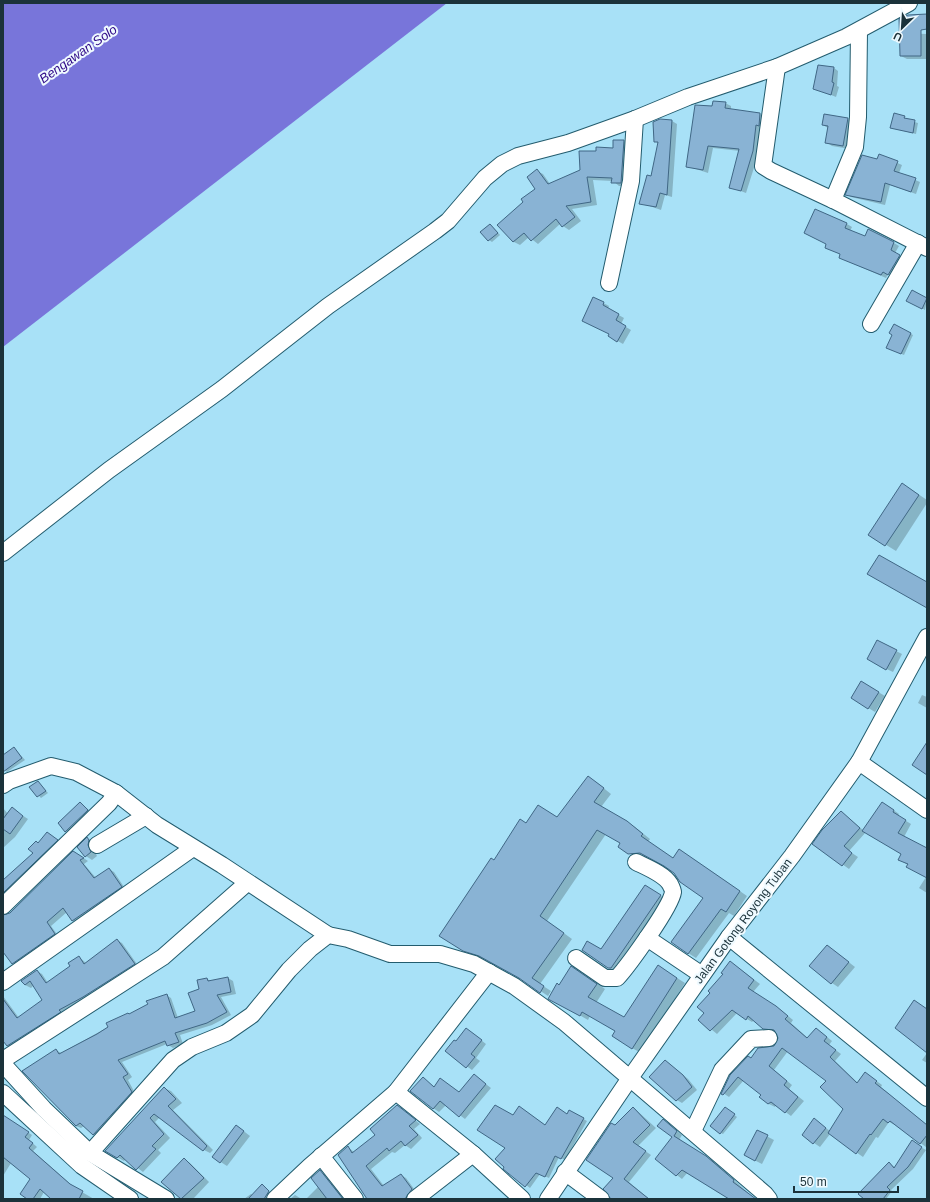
<svg xmlns="http://www.w3.org/2000/svg" width="930" height="1202" font-family="Helvetica,sans-serif">
  <style>
    .water { fill: #7875da }
    .shadow { fill: #0003 }
    .building { fill: #89b3d4; stroke: #406785 }
    .lines { fill: none; stroke-linecap: round; stroke-linejoin: round }
    .minor-casing { stroke: #235c6e; stroke-width: 18 }
    .minor { stroke: #fff; stroke-width: 16 }
    .labels { text-anchor: middle; dominant-baseline: central; stroke-width: 4; stroke-linejoin: round; paint-order: stroke }
    .street-label { font-size: 12px; fill: #1b323a; stroke: #effaff }
    .water-label { font-size: 13px; font-style: italic; fill: #2e0887; stroke: #effaff }
  </style>
  <rect width="100%" height="100%" fill="#a8e1f7"/>
  <!-- water -->
  <polygon class="water" points="3,3 447,3 3,347"/>
  <!-- shadow -->
  <g class="shadow">
    <polygon points="900,33 927,34 927,59 907,59 901,56"/>
    <polygon points="834,68 838,71 837,86 839,87 836,97 814,88"/>
    <polygon points="725,103 731,106 731,110 760,114 766,117 758,155 746,193 730,187 740,151 713,148 708,173 687,166 713,107"/>
    <polygon points="824,115 848,119 854,123 850,149 832,146 826,142 828,128 823,125"/>
    <polygon points="904,117 907,120 918,123 916,134 891,128"/>
    <polygon points="672,121 677,124 672,197 665,195 661,210 641,203 652,177 659,144 655,141"/>
    <polygon points="624,141 630,145 627,186 619,186 613,181 593,180 597,205 572,209 581,221 569,230 560,224 538,244 529,237 520,245 514,242 498,225 537,189 537,171 543,174 550,184 581,171 597,152 614,149"/>
    <polygon points="879,155 902,165 899,173 920,182 916,194 890,185 885,205 851,197 847,195 878,160"/>
    <polygon points="847,224 852,227 850,231 866,238 894,243 899,246 895,253 905,259 894,277 888,274 886,278 845,260 841,254 826,248"/>
    <polygon points="491,225 500,235 492,242 489,240"/>
    <polygon points="912,292 927,299 925,310 908,300"/>
    <polygon points="594,298 609,306 608,309 624,318 621,324 631,330 623,344 609,336 610,334"/>
    <polygon points="894,325 913,335 904,355 890,349"/>
    <polygon points="912,490 927,500 927,503 896,551 870,535"/>
    <polygon points="896,651 902,654 893,672 874,663"/>
    <polygon points="861,682 885,696 875,712 852,698"/>
    <polygon points="922,695 927,697 927,708 918,703"/>
    <polygon points="14,748 25,760 7,772 3,769 3,756"/>
    <polygon points="38,782 48,793 41,798 31,787"/>
    <polygon points="596,782 611,794 601,807 635,827 650,839 648,842 674,859 680,850 747,896 734,916 729,913 696,958 688,953 705,897 663,864 649,857 637,858 629,853 621,843 606,834 547,921 572,939 540,984 551,991 548,996 521,978 488,960 472,955 463,950 494,861 527,824 557,818"/>
    <polygon points="80,803 94,814 72,835 66,831 60,823"/>
    <polygon points="888,806 899,814 898,816 911,824 904,837 927,849 927,893 919,888 926,877 900,860 902,854 866,832 849,851 858,857 849,869 814,844 841,812 863,830"/>
    <polygon points="3,808 8,814 17,812 28,819 15,837 3,848"/>
    <polygon points="53,837 62,843 3,900 3,881 34,853 38,844"/>
    <polygon points="87,839 94,842 94,850 97,856 92,860 86,856"/>
    <polygon points="79,855 88,861 84,864 96,878 109,869 114,872 126,890 78,924 73,921 67,912 51,926 59,937 18,966 13,963 3,950 3,916 10,914"/>
    <polygon points="655,892 670,902 619,974 608,968 601,950"/>
    <polygon points="117,940 122,943 139,967 13,1049 7,1046 3,1039 3,996 19,1018 44,1000 34,985 31,988 25,985 37,971 42,974 48,983 71,966 79,957 86,963"/>
    <polygon points="828,946 855,967 838,987 832,983"/>
    <polygon points="736,966 760,984 753,992 782,1011 793,1020 791,1023 809,1039 822,1033 832,1041 829,1045 841,1054 835,1061 858,1083 871,1077 882,1085 881,1087 895,1099 927,1125 926,1147 895,1125 889,1122 878,1138 876,1137 863,1157 830,1134 820,1147 814,1143 815,1120 830,1131 845,1109 828,1081 788,1051 774,1070 792,1085 789,1089 804,1101 791,1116 776,1105 775,1107 769,1104 761,1097 763,1095 744,1080 729,1097 723,1093 751,1059 774,1047 780,1038 776,1032 770,1032 754,1020 752,1022 737,1013 717,1034 700,1020"/>
    <polygon points="666,971 685,983 641,1053 632,1048 616,1031 590,1016 588,1020 550,998 560,986 580,972 605,989 596,1003 624,1018"/>
    <polygon points="228,978 233,981 236,994 221,997 231,1015 212,1025 180,1035 183,1044 173,1048 167,1044 122,1062 132,1077 128,1080 136,1095 98,1137 84,1126 81,1128 76,1126 56,1050 61,1053 166,995 171,998 178,1018 197,1012 200,990 207,979 211,981"/>
    <polygon points="472,1033 486,1044 476,1058 480,1061 472,1070 446,1051"/>
    <polygon points="927,1053 927,1063 922,1060"/>
    <polygon points="666,1061 688,1079 697,1090 682,1103 677,1100"/>
    <polygon points="474,1075 491,1088 465,1119 446,1105 439,1112 433,1108 423,1079 435,1087 460,1093"/>
    <polygon points="164,1088 171,1091 182,1103 173,1110 213,1150 210,1153 204,1150 160,1117 155,1122 170,1138 158,1150 161,1153 143,1172 126,1159 124,1161 106,1151"/>
    <polygon points="397,1106 420,1124 414,1129 422,1138 411,1149 405,1145 395,1153 392,1152 371,1169 384,1186 401,1175 406,1178 417,1193 412,1199 368,1199 348,1147 355,1153 377,1135"/>
    <polygon points="634,1108 656,1128 638,1146 651,1155 629,1182 649,1199 613,1199 615,1126"/>
    <polygon points="523,1109 546,1126 567,1115 569,1111 587,1121 565,1160 559,1157 549,1178 540,1174 530,1188 504,1168 506,1148 513,1116"/>
    <polygon points="728,1110 737,1117 723,1134 721,1133"/>
    <polygon points="3,1116 32,1135 29,1140 37,1147 33,1151 75,1188 94,1199 60,1199 44,1192 40,1199 29,1199 31,1179 11,1163 3,1176"/>
    <polygon points="663,1120 682,1135 679,1140 712,1160 755,1199 729,1199 688,1172 682,1179 656,1159 674,1137"/>
    <polygon points="237,1126 250,1136 227,1166 213,1157"/>
    <polygon points="757,1131 774,1140 762,1164 752,1159"/>
    <polygon points="917,1145 926,1150 913,1169 891,1190 892,1191 886,1199 866,1199 889,1163 896,1168"/>
    <polygon points="184,1159 190,1163 209,1182 193,1199 182,1199 162,1181"/>
    <polygon points="320,1171 325,1174 345,1199 306,1199 319,1186"/>
    <polygon points="262,1186 274,1195 271,1199 244,1199 251,1194 253,1195"/>
    <polygon points="295,1195 300,1198 301,1199 290,1199"/>
  </g>
  <!-- building -->
  <g class="building">
    <polygon points="927,14 927,29 921,30 921,56 900,56 899,19 908,15"/>
    <polygon points="818,65 834,67 832,82 834,83 831,95 813,89"/>
    <polygon points="713,101 726,102 725,108 760,113 759,126 756,125 753,151 741,191 729,188 739,149 708,146 703,170 686,167 695,105 712,106"/>
    <polygon points="894,113 905,116 904,118 915,120 913,133 890,128"/>
    <polygon points="824,114 848,118 843,146 825,143 828,126 822,125"/>
    <polygon points="660,119 672,120 667,195 660,193 656,207 639,204 647,175 651,176 658,142 654,142 653,122"/>
    <polygon points="613,140 624,140 621,183 611,183 612,178 587,177 591,202 566,206 575,217 562,227 556,219 531,241 524,233 513,242 497,225 523,202 521,199 535,189 527,177 537,169 548,184 580,170 579,151 596,151 596,147 613,148"/>
    <polygon points="879,154 898,161 894,171 916,178 911,192 885,183 881,202 845,195 862,155 877,159"/>
    <polygon points="815,209 847,223 845,228 865,236 868,229 894,242 891,250 900,255 888,275 883,272 881,275 839,258 840,254 825,248 826,244 804,233"/>
    <polygon points="490,224 498,233 488,241 480,232"/>
    <polygon points="912,290 927,298 922,309 906,301"/>
    <polygon points="593,297 604,302 603,305 619,314 616,320 626,326 617,342 608,336 609,334 582,321"/>
    <polygon points="894,324 911,333 901,354 886,348 892,335 889,333"/>
    <polygon points="902,483 919,495 885,546 868,535"/>
    <polygon points="879,555 927,582 927,608 867,574"/>
    <polygon points="877,640 897,650 886,670 867,659"/>
    <polygon points="861,681 879,692 868,709 851,698"/>
    <polygon points="927,742 927,775 912,765"/>
    <polygon points="14,747 22,758 3,772 3,755"/>
    <polygon points="588,776 604,788 594,802 627,821 643,834 641,836 673,858 679,849 740,891 726,912 721,909 688,954 671,942 703,898 680,882 674,873 664,866 640,853 628,854 618,847 620,843 597,830 540,916 564,933 532,978 544,986 540,993 519,978 479,956 463,951 439,936 491,858 494,860 520,819 526,823 538,805 557,817"/>
    <polygon points="38,781 46,791 37,797 29,787"/>
    <polygon points="80,802 88,810 65,832 58,823"/>
    <polygon points="882,802 894,810 893,812 906,820 898,833 927,848 927,878 906,867 908,864 898,860 901,854 862,831"/>
    <polygon points="12,807 23,816 10,834 3,829 3,819"/>
    <polygon points="841,811 860,828 844,846 852,853 842,866 812,844 822,830"/>
    <polygon points="47,832 58,840 3,893 3,880 33,853 28,849 36,841 38,843"/>
    <polygon points="87,837 89,840 88,845 91,852 85,857 77,847"/>
    <polygon points="73,851 84,858 80,860 94,878 109,868 122,887 72,921 63,908 47,922 55,934 12,964 3,952 3,915 10,913"/>
    <polygon points="645,885 661,895 611,968 608,968 582,950 587,941 601,949"/>
    <polygon points="117,939 135,964 83,997 59,1010 61,1012 7,1046 3,1041 3,999 17,1018 42,1000 30,981 25,985 21,981 37,970 46,983 70,966 68,963 79,956 84,964"/>
    <polygon points="827,945 849,962 831,984 809,966"/>
    <polygon points="730,961 754,980 748,988 776,1006 788,1016 785,1019 807,1038 816,1028 827,1037 824,1041 836,1050 830,1057 857,1083 865,1072 877,1081 875,1083 889,1094 927,1125 927,1135 920,1144 890,1121 888,1123 883,1119 871,1135 870,1134 856,1154 828,1133 843,1109 820,1087 826,1081 782,1048 769,1066 787,1081 784,1085 798,1097 785,1113 771,1102 768,1104 759,1097 761,1095 738,1077 723,1095 721,1094 730,1075 748,1056 751,1058 758,1048 774,1046 778,1038 774,1030 763,1029 748,1016 746,1020 732,1010 710,1031 698,1020 704,1013 697,1007 710,993 708,991 723,974 721,973"/>
    <polygon points="658,965 677,978 632,1049 612,1036 615,1031 582,1012 580,1016 548,999 557,983 559,985 571,966 597,984 588,997 624,1017"/>
    <polygon points="228,977 231,992 217,995 227,1012 207,1023 175,1033 179,1042 167,1046 165,1041 118,1060 128,1074 123,1077 132,1092 93,1135 80,1123 76,1126 22,1071 56,1049 59,1054 97,1034 108,1027 106,1023 128,1013 129,1014 148,1004 146,1001 167,994 175,1018 195,1011 188,993 199,989 197,980 207,978 208,981"/>
    <polygon points="914,1000 927,1009 927,1053 895,1028"/>
    <polygon points="466,1028 482,1040 471,1054 475,1057 466,1068 445,1051 454,1040 456,1041"/>
    <polygon points="665,1060 683,1075 692,1087 676,1101 649,1077"/>
    <polygon points="474,1074 486,1084 459,1117 440,1101 433,1109 410,1091 423,1077 434,1087 440,1078 459,1092"/>
    <polygon points="164,1087 176,1099 168,1106 207,1146 203,1151 154,1114 150,1118 164,1134 152,1146 156,1149 136,1170 120,1155 117,1158 105,1151"/>
    <polygon points="397,1105 416,1120 409,1126 418,1135 405,1146 401,1141 389,1151 387,1148 366,1166 382,1186 401,1174 412,1189 405,1199 367,1199 338,1155 348,1146 352,1153 375,1135 370,1129"/>
    <polygon points="495,1105 513,1115 519,1106 545,1125 557,1107 567,1114 569,1110 584,1118 561,1159 555,1156 545,1177 536,1173 525,1187 503,1169 504,1167 495,1159 505,1148 477,1130"/>
    <polygon points="633,1107 650,1125 633,1142 646,1151 624,1179 649,1199 611,1199 603,1189 613,1178 586,1160 611,1123 615,1125"/>
    <polygon points="725,1107 735,1114 720,1134 710,1126"/>
    <polygon points="3,1115 29,1132 25,1137 33,1143 29,1148 70,1184 83,1191 79,1199 51,1199 40,1189 33,1199 27,1199 20,1194 30,1179 3,1157"/>
    <polygon points="814,1118 826,1128 813,1144 802,1135"/>
    <polygon points="663,1119 677,1131 674,1136 706,1156 734,1180 733,1182 756,1199 729,1199 682,1170 676,1176 655,1159 672,1137 657,1126"/>
    <polygon points="236,1125 244,1131 220,1163 212,1157"/>
    <polygon points="757,1130 768,1135 755,1161 744,1155"/>
    <polygon points="912,1140 922,1147 908,1167 887,1187 890,1190 883,1199 864,1199 858,1194 889,1162 894,1168"/>
    <polygon points="184,1158 204,1178 181,1199 161,1182"/>
    <polygon points="320,1170 343,1199 327,1199 311,1178"/>
    <polygon points="262,1184 269,1191 264,1199 248,1199"/>
  </g>
  <g class="lines">
    <!-- minor casing -->
    <g class="minor-casing">
      <g id="minor">
        <polyline points="777,67 763,166 771,171 833,200 927,248"/>
        <polyline points="833,200 855,147 858,117 859,31"/>
        <polyline points="609,283 631,181 635,119"/>
        <polyline points="871,324 918,243"/>
        <polyline points="3,553 109,470 222,389 328,306 435,231 448,221 485,178 502,164 518,156 568,143 635,119 688,97 777,67 846,37 909,3"/>
        <polyline points="859,762 927,810"/>
        <polyline points="3,785 9,781 51,766 76,772 116,793"/>
        <polyline points="97,845 146,816"/>
        <polyline points="3,906 109,803 116,793 157,825 222,865 328,935"/>
        <polyline points="729,937 927,1098"/>
        <polyline points="647,938 702,975"/>
        <path d="M576,958L605,978H617C628,966 671,907 673,892C673,890 671,886 670,884C664,874 646,867 636,862"/>
        <polyline points="3,982 193,848"/>
        <polyline points="3,1060 163,957 247,883"/>
        <polyline points="3,1064 44,1109 90,1153 166,1199"/>
        <polyline points="396,1092 489,972"/>
        <polyline points="3,1093 82,1166 130,1199"/>
        <polyline points="693,1131 722,1070 751,1039 769,1038"/>
        <polyline points="90,1153 173,1060 192,1047 226,1033 252,1015 289,970 310,949 328,935 348,939 390,954 440,954 474,964 514,986 564,1022 765,1194 769,1199"/>
        <polyline points="321,1156 355,1199"/>
        <polyline points="565,1172 601,1199"/>
        <polyline points="275,1199 310,1166 396,1092 473,1154 522,1199"/>
        <polyline points="415,1199 473,1154"/>
        <polyline points="548,1199 630,1078 729,937 792,856 859,762 927,637"/>
      </g>
    </g>
    <!-- minor -->
    <use href="#minor" class="minor"/>
  </g>
  <g class="labels">
    <!-- street labels -->
    <g class="street-label">
      <text transform="translate(743 921) rotate(-53)">Jalan Gotong Royong Tuban</text>
    </g>
    <!-- water labels -->
    <g class="water-label">
      <text transform="translate(78 54) rotate(-35)">Bengawan Solo</text>
    </g>
  </g>
  <!-- border -->
  <rect width="930" height="1202" fill="none" stroke="#1b323a" stroke-width="8"/>
  <!-- north arrow -->
  <g transform="translate(902 28) rotate(205)" stroke="#effaff" stroke-width="3" paint-order="stroke">
  <path d="M0-3L7 15L0 10L-7 15Z" fill="#1b323a"/>
  <text y="-6" font-size="11" font-weight="bold" text-anchor="middle" fill="#1b323a">U</text>
  </g>
  <!-- scale -->
  <path d="M794 1186v6h104v-6" fill="none" stroke="#1b323a" stroke-width="2"/>
  <text x="800" y="1186" font-size="12" fill="#1b323a" stroke="#effaff" stroke-width="3" paint-order="stroke">50 m</text>
</svg>
